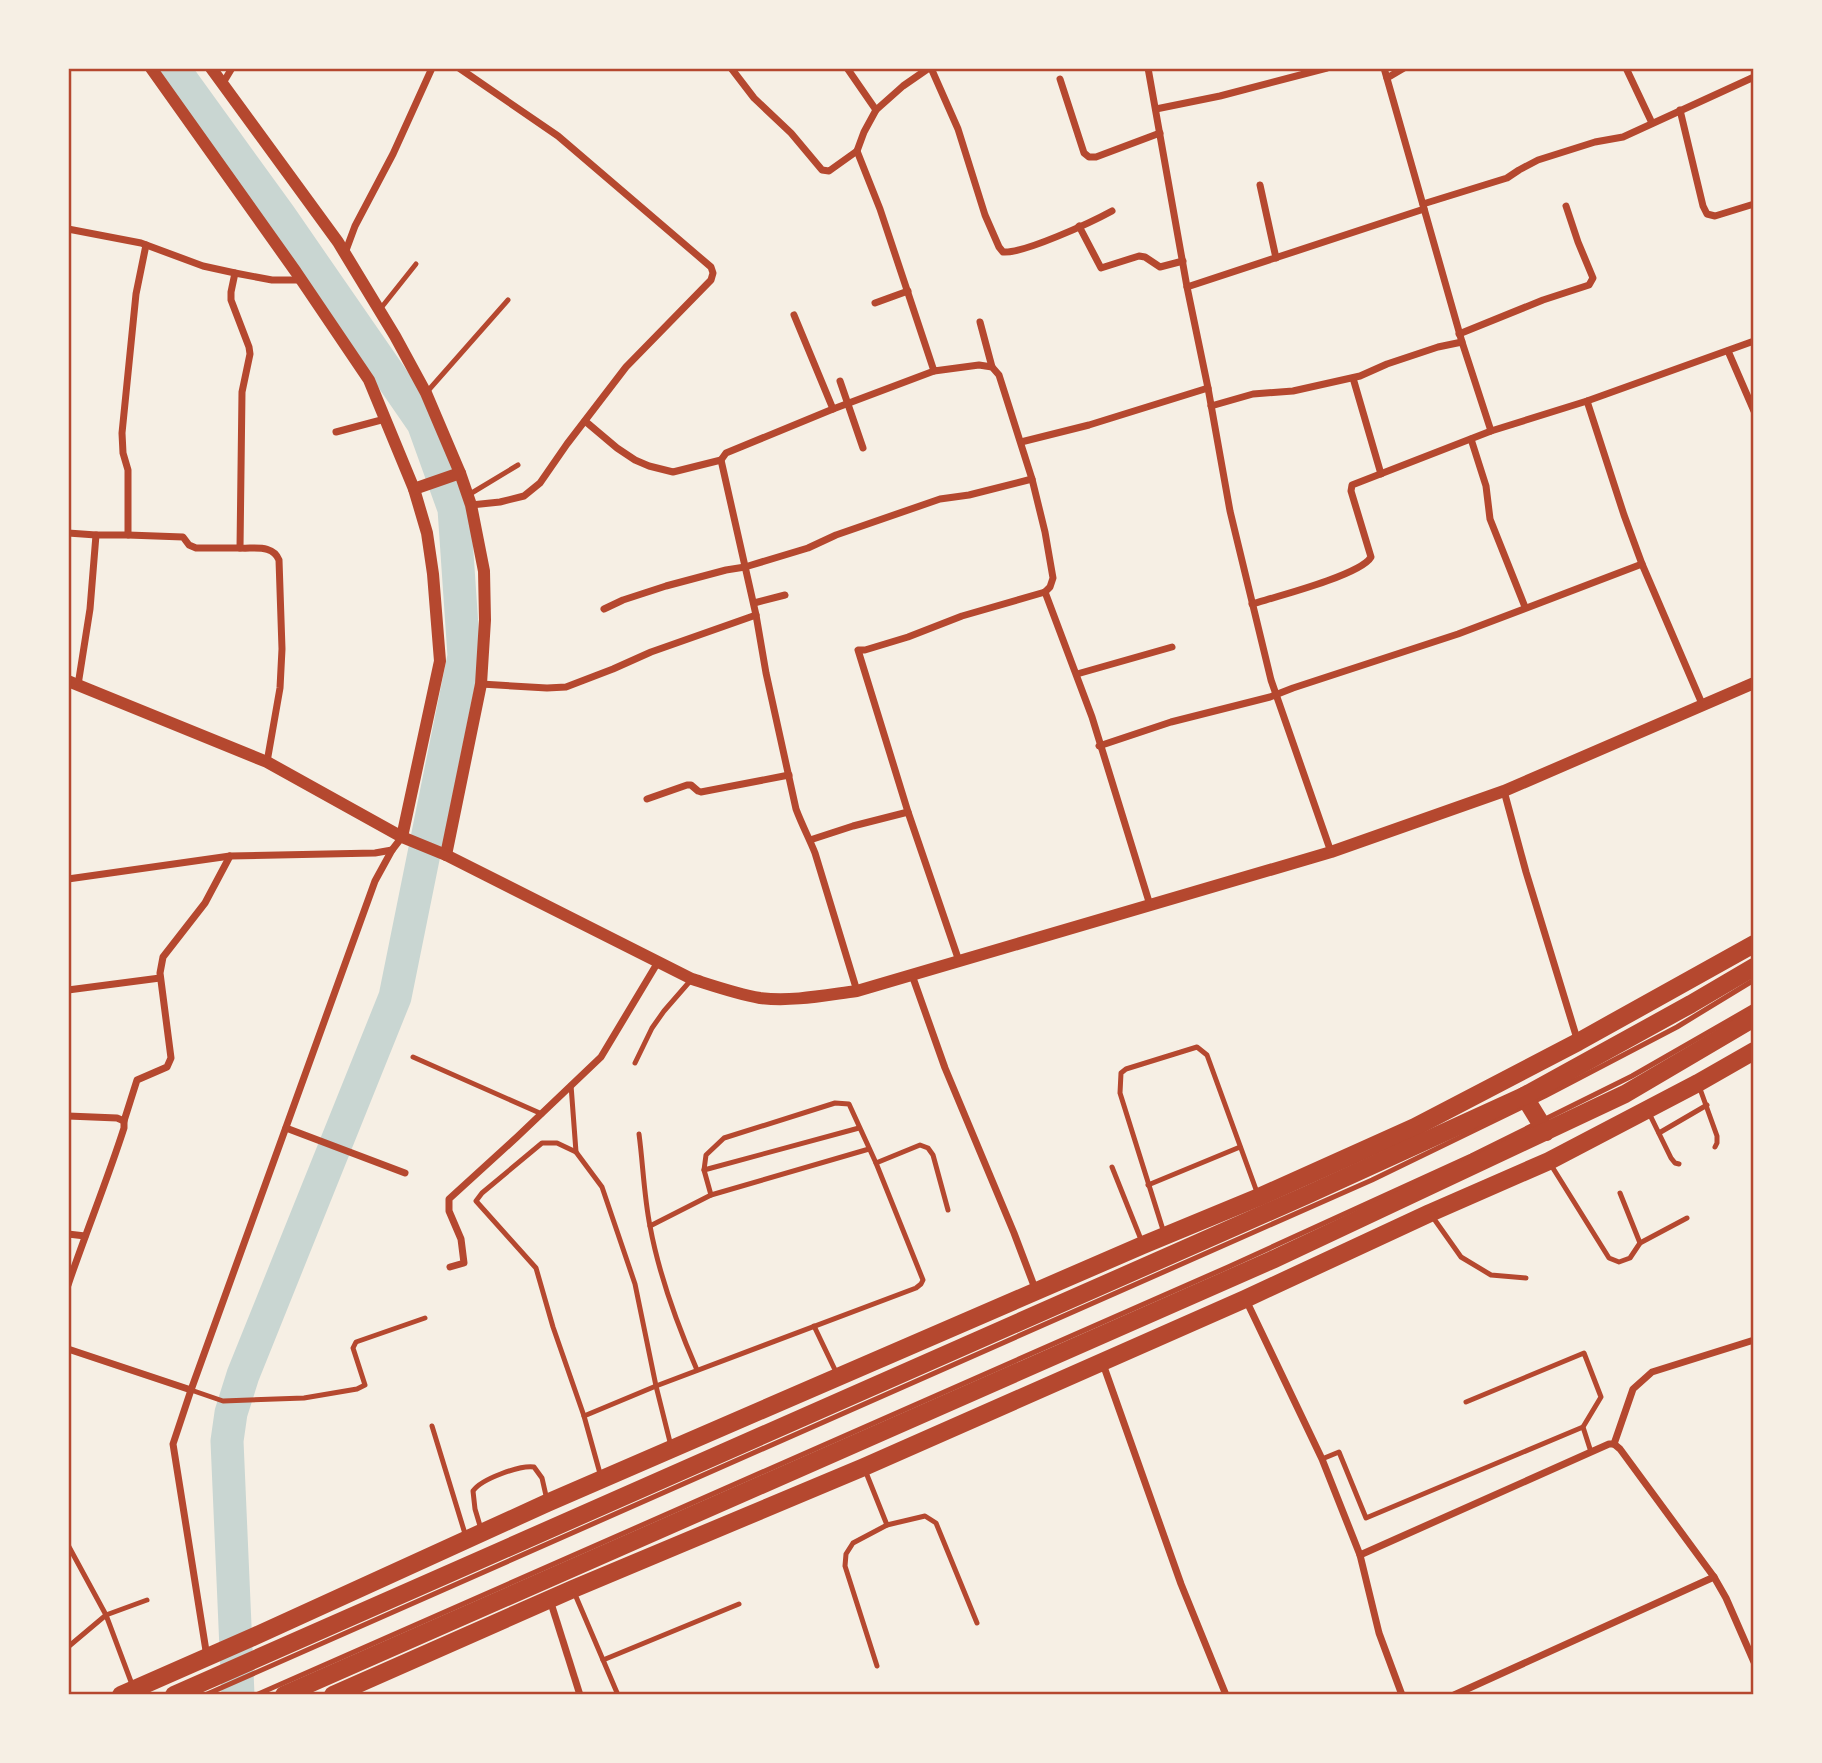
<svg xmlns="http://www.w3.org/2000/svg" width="1822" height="1763" font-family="'Noto Sans',sans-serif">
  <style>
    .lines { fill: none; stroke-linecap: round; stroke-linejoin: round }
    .river { stroke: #c9d6d2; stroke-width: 33 }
    .service { stroke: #b5482f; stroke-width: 5 }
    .minor { stroke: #b5482f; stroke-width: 7 }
    .tertiary { stroke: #b5482f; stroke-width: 12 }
    .primary { stroke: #b5482f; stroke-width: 18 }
    .neatline { fill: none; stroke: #b5482f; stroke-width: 2.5 }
  </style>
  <rect width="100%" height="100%" fill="#f6efe4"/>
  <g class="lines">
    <!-- river -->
    <polyline class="river" points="173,68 280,216 423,423 454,509 464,656 395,997 243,1375 231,1413 227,1441 238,1695"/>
    <!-- service -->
    <g class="service">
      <polyline points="381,308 416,264"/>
      <polyline points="426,393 508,300"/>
      <polyline points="470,494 518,465"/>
      <polyline points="413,1057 542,1114"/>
      <polyline points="635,1063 652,1028 664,1011 691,980"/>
      <polyline points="571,1085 576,1152"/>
      <polyline points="1699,1086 1717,1136 1717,1143 1715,1147"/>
      <polyline points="1648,1111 1671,1158 1675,1163 1679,1164"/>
      <polyline points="1659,1133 1707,1105"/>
      <path d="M639,1134C643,1164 644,1196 650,1226C659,1275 677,1324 697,1370"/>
      <polyline points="876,1163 920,1145 928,1148 933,1155 948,1210"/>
      <polyline points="1551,1165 1609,1258 1619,1262 1630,1258 1640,1243 1620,1193"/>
      <polyline points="1112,1167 1142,1242"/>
      <polyline points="704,1170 859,1128"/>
      <polyline points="1148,1185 1240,1147"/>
      <polyline points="711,1195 869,1149"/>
      <polyline points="1432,1216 1461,1257 1491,1275 1526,1278"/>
      <polyline points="1164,1233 1120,1093 1121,1073 1126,1069 1197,1047 1207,1055 1258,1195"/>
      <polyline points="1640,1243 1687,1218"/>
      <polyline points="814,1326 837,1374"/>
      <polyline points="191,1390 223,1401 304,1398 357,1389 365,1385 353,1348 356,1342 425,1318"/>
      <polyline points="1466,1402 1584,1353 1601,1397 1583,1427 1591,1452"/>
      <polyline points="584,1416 656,1386 916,1288 921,1284 923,1280 876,1163 849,1104 835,1103 724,1138 706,1155 704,1170 711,1195 650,1226"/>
      <polyline points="432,1426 466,1537"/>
      <polyline points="1322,1459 1339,1452 1366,1518 1583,1427"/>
      <polyline points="865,1470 887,1525 925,1516 936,1523 977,1623"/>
      <polyline points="601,1477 584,1416 553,1327 536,1268 476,1201 482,1193 542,1143 557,1143 576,1152 602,1187 635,1284 656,1386 671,1446"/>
      <path d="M481,1529L475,1509L473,1491C481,1479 520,1465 534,1467L542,1478L547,1500"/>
      <polyline points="68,1545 106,1615 147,1600"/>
      <polyline points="574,1592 618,1695"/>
      <polyline points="68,1647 106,1615 133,1687"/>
      <polyline points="603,1660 739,1604"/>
      <polyline points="877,1666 845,1566 846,1554 853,1543 887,1525"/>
      <polyline points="205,1695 1372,1180 1545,1096 1677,1027 1754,980"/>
      <polyline points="256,1695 1228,1267 1471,1156 1632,1076 1754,1006"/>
    </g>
    <!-- minor -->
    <g class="minor">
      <polyline points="459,68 558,136 711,267 713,273 711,280 626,367 567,444 540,483 524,496 500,502 471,505"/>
      <polyline points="731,68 754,98 791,133 822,170 829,171 857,151"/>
      <polyline points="847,68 876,110 864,132 857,151 880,209 934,371 979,365 992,367 999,375 1032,479 1045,532 1053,578 1050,587 1045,592"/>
      <path d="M931,68L958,129L985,215L999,247L1003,252C1023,254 1092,222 1112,211"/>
      <polyline points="1148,68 1187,287 1208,388 1230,511 1271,680 1331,852"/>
      <polyline points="1384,68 1462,342 1491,431"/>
      <polyline points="1626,68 1652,123"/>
      <polyline points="1387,78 1404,68"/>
      <polyline points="1060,79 1084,153 1089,157 1096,157 1160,133"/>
      <polyline points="223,83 232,68"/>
      <polyline points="1156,109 1220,96 1327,68"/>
      <polyline points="876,110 903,86 929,68"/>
      <polyline points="1680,110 1703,206 1707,214 1715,216 1754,204"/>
      <polyline points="1260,185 1276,258"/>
      <polyline points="1423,204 1507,178 1519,170 1538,160 1595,142 1623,137 1754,77"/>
      <polyline points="1079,226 1101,268 1139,256 1145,257 1160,267 1183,261"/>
      <polyline points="68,229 141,243 203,266 235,273 272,280 302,280"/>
      <polyline points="345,253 355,226 393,154 432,68"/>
      <path d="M235,273L231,292V300L249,347L250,354L242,392L240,548C254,549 273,544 279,560L282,649L280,688L267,762"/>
      <polyline points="1187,287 1424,209"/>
      <polyline points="875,303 908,291"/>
      <polyline points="794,315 833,409"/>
      <polyline points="980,322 992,367"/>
      <polyline points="1459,334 1543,300 1589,285 1593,278 1578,242 1566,206"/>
      <polyline points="1728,351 1754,411"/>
      <polyline points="1353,378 1381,474"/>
      <polyline points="840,381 863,448"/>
      <polyline points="1587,401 1624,515 1642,564 1703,706"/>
      <polyline points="1211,406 1253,394 1293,391 1360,376 1387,364 1438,347 1462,342"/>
      <polyline points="585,421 617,448 635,460 649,466 673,472 721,460"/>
      <polyline points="336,432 385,419"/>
      <polyline points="1471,439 1486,486 1490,519 1525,607"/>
      <polyline points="1021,442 1089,425 1208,388"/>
      <polyline points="68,533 96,535"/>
      <polyline points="128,535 183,537 189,545 196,548 240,548"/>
      <polyline points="1045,592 1092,717 1150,905"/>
      <polyline points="754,603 785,595"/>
      <path d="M1252,604C1275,597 1361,575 1371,557L1351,491L1352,485L1491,431L1587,401L1754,341"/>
      <polyline points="604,609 623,600 666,586 726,570 745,567 808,548 836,535 940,499 969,495 1032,479"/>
      <polyline points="1077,674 1172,647"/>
      <polyline points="481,684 547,688 566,687 613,669 651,652 756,615"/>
      <polyline points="78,685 90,609 96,535 128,535 128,470 123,453 122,433 136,294 146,245"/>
      <polyline points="1099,746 1171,722 1270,697 1293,688 1458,634 1642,564"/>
      <polyline points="1504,791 1526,872 1578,1042"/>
      <polyline points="647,799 687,785 691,785 698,791 701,792 789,775"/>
      <polyline points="810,840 853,826 908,812"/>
      <polyline points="68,879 230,856 375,853 392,850"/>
      <polyline points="959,961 908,812 858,650 865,650 908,637 962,616 1045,592"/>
      <polyline points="912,975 945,1068 1014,1233 1036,1291"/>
      <polyline points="68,990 160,978"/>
      <path d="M857,991L815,853C809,838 802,825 796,809L766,673L756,615L721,460L726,453L833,409L934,371"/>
      <polyline points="68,1116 117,1118 124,1121"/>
      <polyline points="286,1128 405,1173"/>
      <polyline points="68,1234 85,1236"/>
      <polyline points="450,1267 464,1263 461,1239 449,1211 449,1199 517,1137 601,1057 658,962"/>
      <path d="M68,1285C86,1232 107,1181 124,1128V1121L137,1080L167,1067L171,1058L160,973L163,957L205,903L230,856"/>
      <polyline points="1246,1300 1322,1459 1360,1555 1379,1633 1402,1695"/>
      <polyline points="68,1349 191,1390"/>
      <polyline points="1103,1364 1181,1584 1226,1695"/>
      <polyline points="1614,1444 1620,1449 1714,1577 1726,1598 1754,1662"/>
      <polyline points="1614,1444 1633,1389 1652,1372 1754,1340"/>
      <polyline points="1360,1555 1591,1452 1609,1444 1614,1444"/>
      <polyline points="550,1600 580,1695"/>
      <polyline points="207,1657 173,1444 191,1390 375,881 392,850 402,837"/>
      <polyline points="1454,1695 1714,1577"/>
    </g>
    <!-- tertiary -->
    <g class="tertiary">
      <polyline points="151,68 296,272 369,380 414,489 427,533 433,574 440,661 402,837"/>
      <polyline points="211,68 338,242 395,336 426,393 460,473 471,505 484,571 485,620 481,684 446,855"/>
      <polyline points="414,489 460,473"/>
      <path d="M68,681L267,762L402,837L446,855L692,979C714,986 737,994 760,998C792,1002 826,995 857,991L1331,852L1504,791L1754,683"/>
    </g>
    <!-- primary -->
    <g class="primary">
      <polyline points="1524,1096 1546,1132"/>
      <polyline points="121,1695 253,1637 547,1503 1143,1245 1259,1197 1415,1127 1578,1042 1754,944"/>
      <polyline points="174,1695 1307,1195 1524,1096 1691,1004 1754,967"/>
      <polyline points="284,1695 1272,1260 1625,1094 1754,1018"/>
      <polyline points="333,1695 573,1589 864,1467 1245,1299 1430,1213 1549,1161 1698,1083 1754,1051"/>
    </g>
  </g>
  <!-- border -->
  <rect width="1822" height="1763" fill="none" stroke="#f6efe4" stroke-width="140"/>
  <rect x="70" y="70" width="1682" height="1623" class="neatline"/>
</svg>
